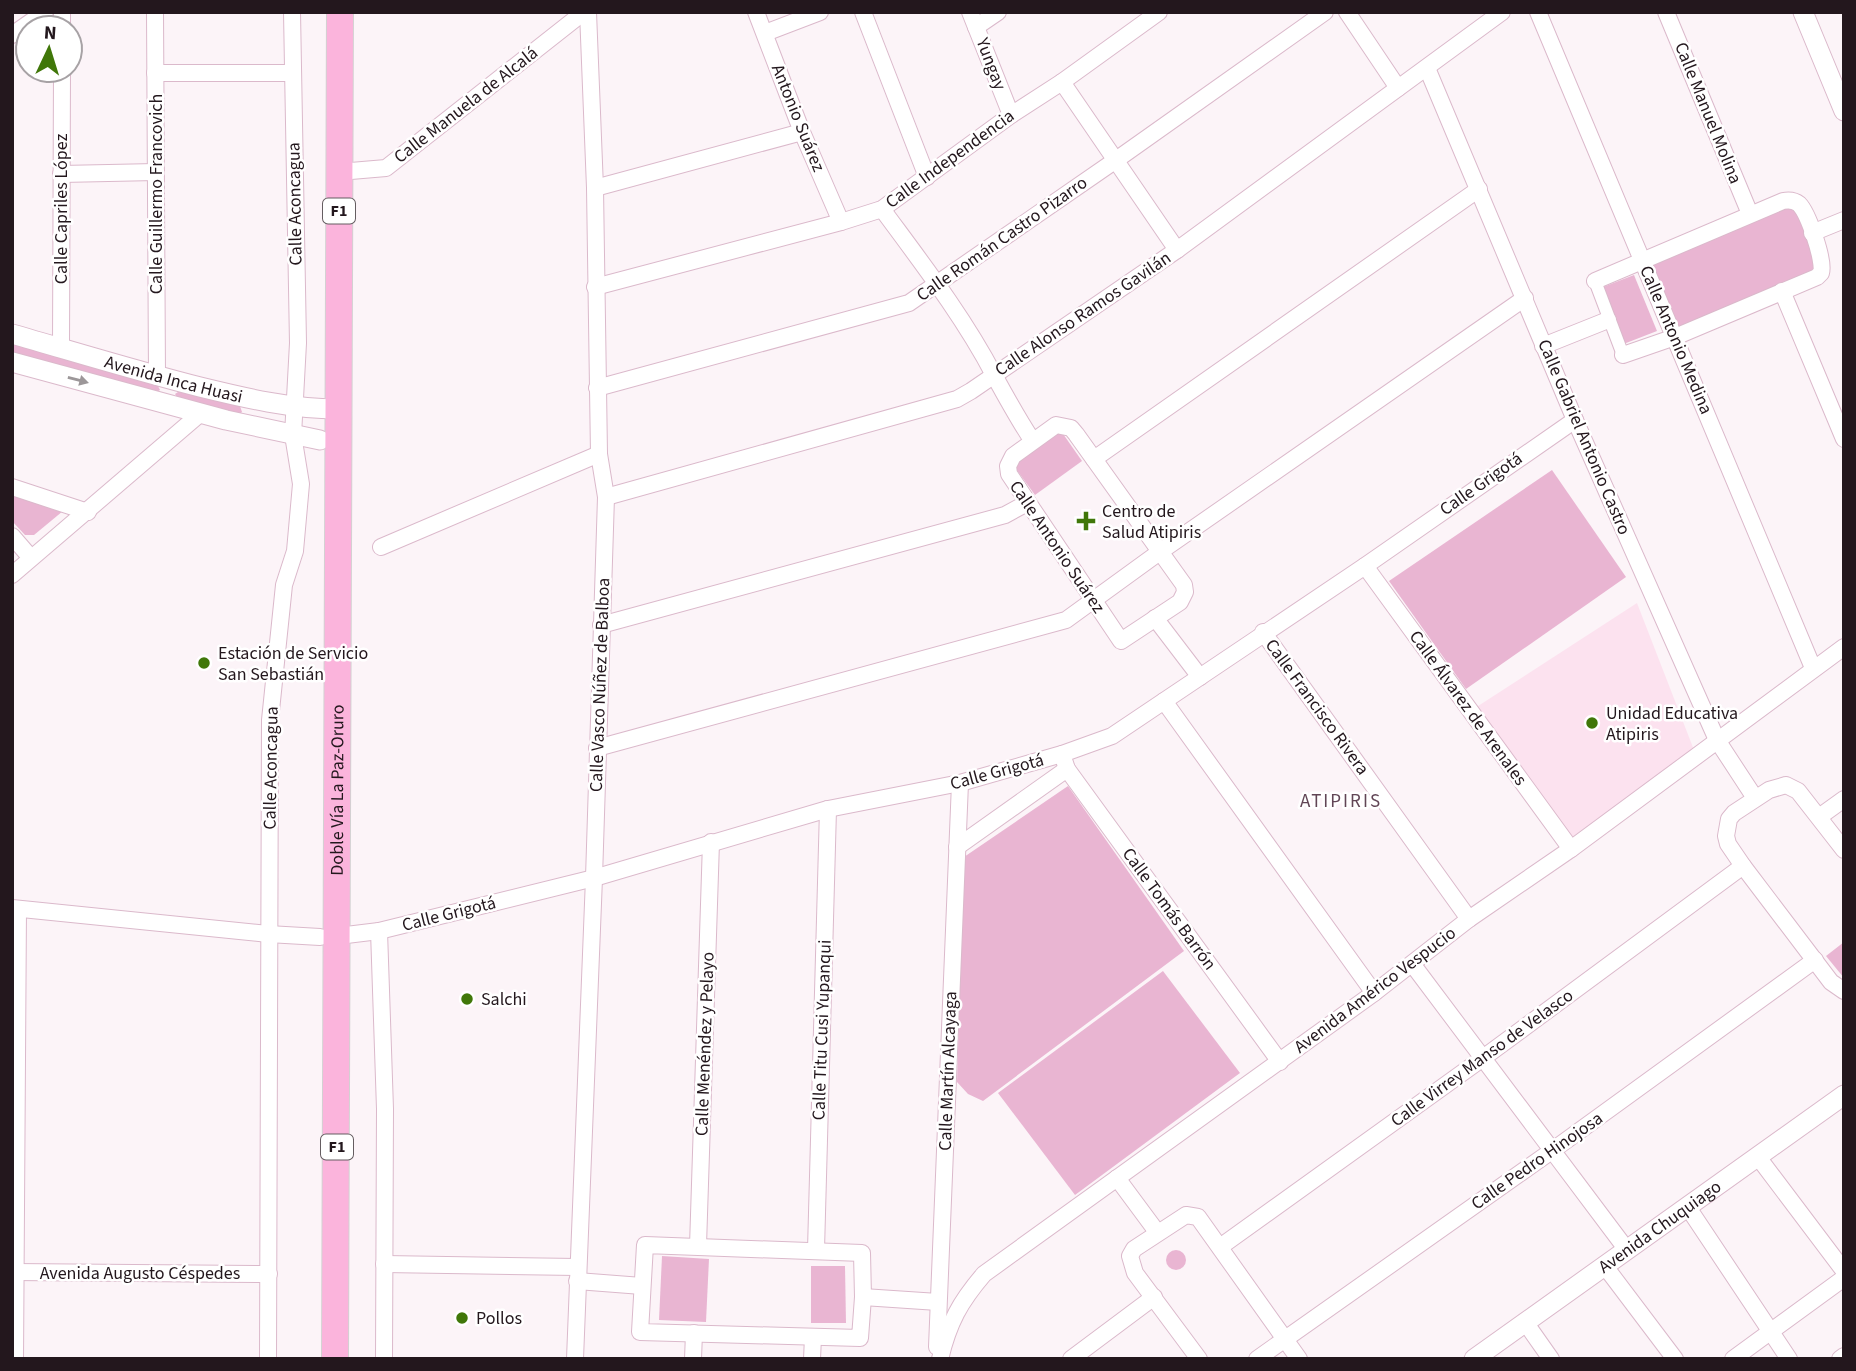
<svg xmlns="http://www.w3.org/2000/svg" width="1856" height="1371" font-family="'Source Sans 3',sans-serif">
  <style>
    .built { fill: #fce2ef }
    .green { fill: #e9b5d2 }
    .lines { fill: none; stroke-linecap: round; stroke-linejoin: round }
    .pedestrian-casing { stroke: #dbb9cb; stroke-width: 14 }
    .minor-casing { stroke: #dbb9cb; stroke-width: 18 }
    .tertiary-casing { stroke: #dbb9cb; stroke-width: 21 }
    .trunk-casing { stroke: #d3d1d2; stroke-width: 28 }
    .pedestrian { stroke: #fff; stroke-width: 12 }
    .minor { stroke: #fff; stroke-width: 16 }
    .tertiary { stroke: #fff; stroke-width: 19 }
    .trunk { stroke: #fbb4dc; stroke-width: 26 }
    .oneway { fill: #9c9799 }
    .poi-dot { fill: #407709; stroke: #fff; stroke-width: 2.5 }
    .labels { text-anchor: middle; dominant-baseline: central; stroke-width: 5; stroke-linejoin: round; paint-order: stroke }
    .shield { fill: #fff; stroke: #655d61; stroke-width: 2 }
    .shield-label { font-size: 16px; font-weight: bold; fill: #23171d }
    .street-label { font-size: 18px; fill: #23171d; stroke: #fff }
    .poi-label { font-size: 18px; fill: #23171d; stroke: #fff; text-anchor: start }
    .neighbourhood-label { font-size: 19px; letter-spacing: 2px; fill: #614555; stroke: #fff }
  </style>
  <rect width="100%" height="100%" fill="#fcf4f8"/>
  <!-- built -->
  <polygon class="built" points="1637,603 1694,750 1571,838 1475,708"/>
  <!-- green -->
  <g class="green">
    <path d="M1789,206C1804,216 1817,253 1815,271L1678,327L1651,262Z"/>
    <polygon points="1634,275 1657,331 1621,345 1598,289"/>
    <polygon points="12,341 157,384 160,390 155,393 12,352"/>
    <polygon points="181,390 240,406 242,412 237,416 179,400 175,394"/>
    <polygon points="1061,431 1082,461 1035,495 1013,465"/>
    <polygon points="1552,470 1626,577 1466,689 1389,581"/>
    <polygon points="12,492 63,511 34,535 25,535 12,521"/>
    <polygon points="1068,786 1184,951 983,1101 968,1094 957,1082 964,857"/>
    <polygon points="1844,942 1844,978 1826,956"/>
    <polygon points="1163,971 1240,1073 1075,1195 998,1093"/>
    <circle cx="1176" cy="1260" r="10"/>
    <polygon points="662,1256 709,1259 706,1322 659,1320"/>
    <polygon points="811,1266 845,1266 846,1323 811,1323"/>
  </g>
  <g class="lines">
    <!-- pedestrian casing -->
    <g class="pedestrian-casing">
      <polyline id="pedestrian" points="1595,281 1623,355"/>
    </g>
    <!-- minor casing -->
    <g class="minor-casing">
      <g id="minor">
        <polyline points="155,12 157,377"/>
        <polyline points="756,12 802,132 841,222"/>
        <polyline points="863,12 927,177"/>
        <polyline points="970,12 1011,115"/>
        <polyline points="1347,12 1398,88"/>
        <polyline points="1538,12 1813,668"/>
        <polyline points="1666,12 1750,214"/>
        <polyline points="976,27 998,12"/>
        <polyline points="62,28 62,12"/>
        <polyline points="765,33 820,12"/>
        <polyline points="12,35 45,12"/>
        <polyline points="1427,68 1575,420 1717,740 1755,798"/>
        <polyline points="155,73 293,73"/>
        <polyline points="1062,82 1177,250"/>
        <polyline points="339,172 386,168 584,12"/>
        <polyline points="61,174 156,172"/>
        <polyline points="595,188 802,132"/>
        <path d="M882,209C921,262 963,316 994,375C1006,397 1018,419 1032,440"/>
        <polyline points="1812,233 1844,220"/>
        <path d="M1595,281L1783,201C1788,200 1794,200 1799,204C1808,213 1825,261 1821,273L1817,277L1675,337L1623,355"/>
        <polyline points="595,287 841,222 882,209 1011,115 1062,82 1159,12"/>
        <polyline points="1782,291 1844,439"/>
        <polyline points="1543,346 1608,320"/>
        <polyline points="61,348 62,70"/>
        <polyline points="597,388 909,303 1116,160 1325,12"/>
        <polygon points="1056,425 1071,428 1076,434 1184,585 1185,592 1180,602 1121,641 1009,474 1008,466 1013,456"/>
        <polyline points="1094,459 1479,189"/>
        <polyline points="12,487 88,512"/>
        <polyline points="606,497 957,399 971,391 1177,250 1502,12"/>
        <polyline points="12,536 31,558"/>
        <polyline points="381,547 599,454"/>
        <polyline points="1365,566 1571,849"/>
        <polyline points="12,575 201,413"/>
        <polyline points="1155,618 1200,677"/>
        <polyline points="601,625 1005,515 1027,503"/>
        <polyline points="1263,632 1469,919"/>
        <polyline points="1164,701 1374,993"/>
        <polyline points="597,748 1066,620 1161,551 1525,298"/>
        <polyline points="1062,754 1067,769 1280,1062"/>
        <polyline points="1819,817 1844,799"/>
        <polyline points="957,847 1067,769"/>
        <polyline points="1844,850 1798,791 1786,785 1769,790 1734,813 1729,819 1726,836 1728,844 1743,866 1831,982 1844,991"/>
        <polyline points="12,908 268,934 320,937"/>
        <polyline points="379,931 385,1109 384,1359"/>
        <polyline points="338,936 379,931 594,878 828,809 960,783 1062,754 1112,736 1365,566 1575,420"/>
        <polyline points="1413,965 1627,1250"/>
        <polyline points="1758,1157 1844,1271"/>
        <polyline points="1117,1178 1157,1232"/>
        <polyline points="1687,1206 1789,1359"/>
        <polygon points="645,1245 862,1253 863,1297 860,1338 640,1332"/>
        <polyline points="698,1246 711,842"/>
        <polyline points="1220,1247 1483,1058 1743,866"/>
        <polyline points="816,1250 828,809"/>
        <polyline points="384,1264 577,1267"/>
        <polyline points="1604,1265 1675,1359"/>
        <polyline points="12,1272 269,1274"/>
        <polyline points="577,1281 642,1286"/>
        <polyline points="863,1297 938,1302"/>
        <polyline points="1525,1322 1551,1359"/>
        <polyline points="937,1347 960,783"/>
        <polyline points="15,1359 18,909"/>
        <polyline points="268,1359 270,720 284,585 295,551 301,484 293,435 298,343 292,12"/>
        <polyline points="575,1359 594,878 606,497 599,454 595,188 588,12"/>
        <polyline points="693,1359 694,1333"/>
        <polyline points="812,1359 813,1337"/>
        <path d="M940,1359C949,1322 960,1302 984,1274L1374,993L1469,919L1571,849L1844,647"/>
        <polyline points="1071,1359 1154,1297"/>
        <polyline points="1199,1359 1135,1273 1130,1256 1134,1249 1186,1215 1198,1217 1299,1359"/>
        <polyline points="1257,1359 1553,1150 1815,960"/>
        <polyline points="1733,1359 1844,1278"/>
        <polyline points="1840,1359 1844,1356"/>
      </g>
    </g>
    <!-- tertiary casing -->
    <g class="tertiary-casing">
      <g id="tertiary">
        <polyline points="1803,12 1844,111"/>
        <path id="s1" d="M12,334C75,352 137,371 200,387C245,398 291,409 338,409"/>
        <polyline points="12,362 226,420 320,440"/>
        <path id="s2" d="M1474,1359L1844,1095"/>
      </g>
    </g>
    <!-- trunk casing -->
    <g class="trunk-casing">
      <g id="trunk">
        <path id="s3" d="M335,1359L340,12"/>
      </g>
    </g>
    <!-- pedestrian -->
    <use href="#pedestrian" class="pedestrian"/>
    <!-- minor -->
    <use href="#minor" class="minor"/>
    <!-- tertiary -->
    <use href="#tertiary" class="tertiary"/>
    <!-- trunk -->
    <use href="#trunk" class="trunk"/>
  </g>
  <!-- one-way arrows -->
  <defs><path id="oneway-solid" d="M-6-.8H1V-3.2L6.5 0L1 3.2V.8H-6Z" transform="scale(1.75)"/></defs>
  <use class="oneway" href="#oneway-solid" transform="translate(78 380) rotate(15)"/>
  <!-- markers -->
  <g class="poi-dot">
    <path d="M1082.5 510.5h7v7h7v7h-7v7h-7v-7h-7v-7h7z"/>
    <circle cx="204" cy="663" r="7"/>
    <circle cx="1592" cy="723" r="7"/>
    <circle cx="467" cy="999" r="7"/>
    <circle cx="462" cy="1318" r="7"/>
  </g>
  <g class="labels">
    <!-- shield labels -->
    <g class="shield">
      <rect x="323" y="198.5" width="32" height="25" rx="5"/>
      <rect x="321" y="1134.5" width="32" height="25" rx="5"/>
    </g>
    <g class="shield-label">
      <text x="339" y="211">F1</text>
      <text x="337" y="1147">F1</text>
    </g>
    <!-- street labels -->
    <g class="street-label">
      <text transform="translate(991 64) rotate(69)">Yungay</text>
      <text transform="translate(466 105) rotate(-38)">Calle Manuela de Alcalá</text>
      <text transform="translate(1708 113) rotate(68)">Calle Manuel Molina</text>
      <text transform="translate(798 118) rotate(68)">Antonio Suárez</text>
      <text transform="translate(950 159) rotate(-36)">Calle Independencia</text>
      <text transform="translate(156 194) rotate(-90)">Calle Guillermo Francovich</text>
      <text transform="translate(295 204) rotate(-91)">Calle Aconcagua</text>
      <text transform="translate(61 209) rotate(-90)">Calle Capriles López</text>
      <text transform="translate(1002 239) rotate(-35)">Calle Román Castro Pizarro</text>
      <text transform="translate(1083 314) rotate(-34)">Calle Alonso Ramos Gavilán</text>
      <text transform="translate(1676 340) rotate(67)">Calle Antonio Medina</text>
      <text stroke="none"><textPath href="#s1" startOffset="168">Avenida Inca Huasi</textPath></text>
      <text transform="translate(1584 437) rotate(67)">Calle Gabriel Antonio Castro</text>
      <text transform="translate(1481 484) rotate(-35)">Calle Grigotá</text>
      <text transform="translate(1057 547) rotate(56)">Calle Antonio Suárez</text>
      <text transform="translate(600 685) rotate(-88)">Calle Vasco Núñez de Balboa</text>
      <text transform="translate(1317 707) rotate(54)">Calle Francisco Rivera</text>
      <text transform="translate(1468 708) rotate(54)">Calle Álvarez de Arenales</text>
      <text transform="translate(271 768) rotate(-89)">Calle Aconcagua</text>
      <text transform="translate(997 772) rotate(-15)">Calle Grigotá</text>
      <text stroke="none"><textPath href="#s3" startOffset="569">Doble Vía La Paz-Oruro</textPath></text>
      <text transform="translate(1169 909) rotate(54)">Calle Tomás Barrón</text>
      <text transform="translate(449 914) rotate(-14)">Calle Grigotá</text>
      <text transform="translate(1375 990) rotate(-37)">Avenida Américo Vespucio</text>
      <text transform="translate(822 1030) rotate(-88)">Calle Titu Cusi Yupanqui</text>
      <text transform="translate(705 1044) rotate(-88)">Calle Menéndez y Pelayo</text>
      <text transform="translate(1482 1058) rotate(-36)">Calle Virrey Manso de Velasco</text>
      <text transform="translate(948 1071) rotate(-88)">Calle Martín Alcayaga</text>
      <text transform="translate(1537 1161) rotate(-35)">Calle Pedro Hinojosa</text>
      <text stroke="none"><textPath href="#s2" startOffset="228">Avenida Chuquiago</textPath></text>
      <text x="140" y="1273">Avenida Augusto Céspedes</text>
    </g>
    <!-- poi labels -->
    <g class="poi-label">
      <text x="1102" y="511">Centro de<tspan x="1102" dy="21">Salud Atipiris</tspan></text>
      <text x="218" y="653">Estación de Servicio<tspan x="218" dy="21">San Sebastián</tspan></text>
      <text x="1606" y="713">Unidad Educativa<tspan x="1606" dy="21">Atipiris</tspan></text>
      <text x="481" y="999">Salchi</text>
      <text x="476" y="1318">Pollos</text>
    </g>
    <!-- neighbourhood labels -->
    <g class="neighbourhood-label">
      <text x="1341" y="801">ATIPIRIS</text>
    </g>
  </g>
  <!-- border -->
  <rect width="1856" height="1371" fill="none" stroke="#23171d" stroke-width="28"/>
  <!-- north arrow -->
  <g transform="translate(49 49) rotate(4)"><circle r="33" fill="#ffffff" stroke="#a7a2a5" stroke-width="2"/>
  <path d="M0-5L12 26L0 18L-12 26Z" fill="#407709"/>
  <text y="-10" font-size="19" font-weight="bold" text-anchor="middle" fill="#23171d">N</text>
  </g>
</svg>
